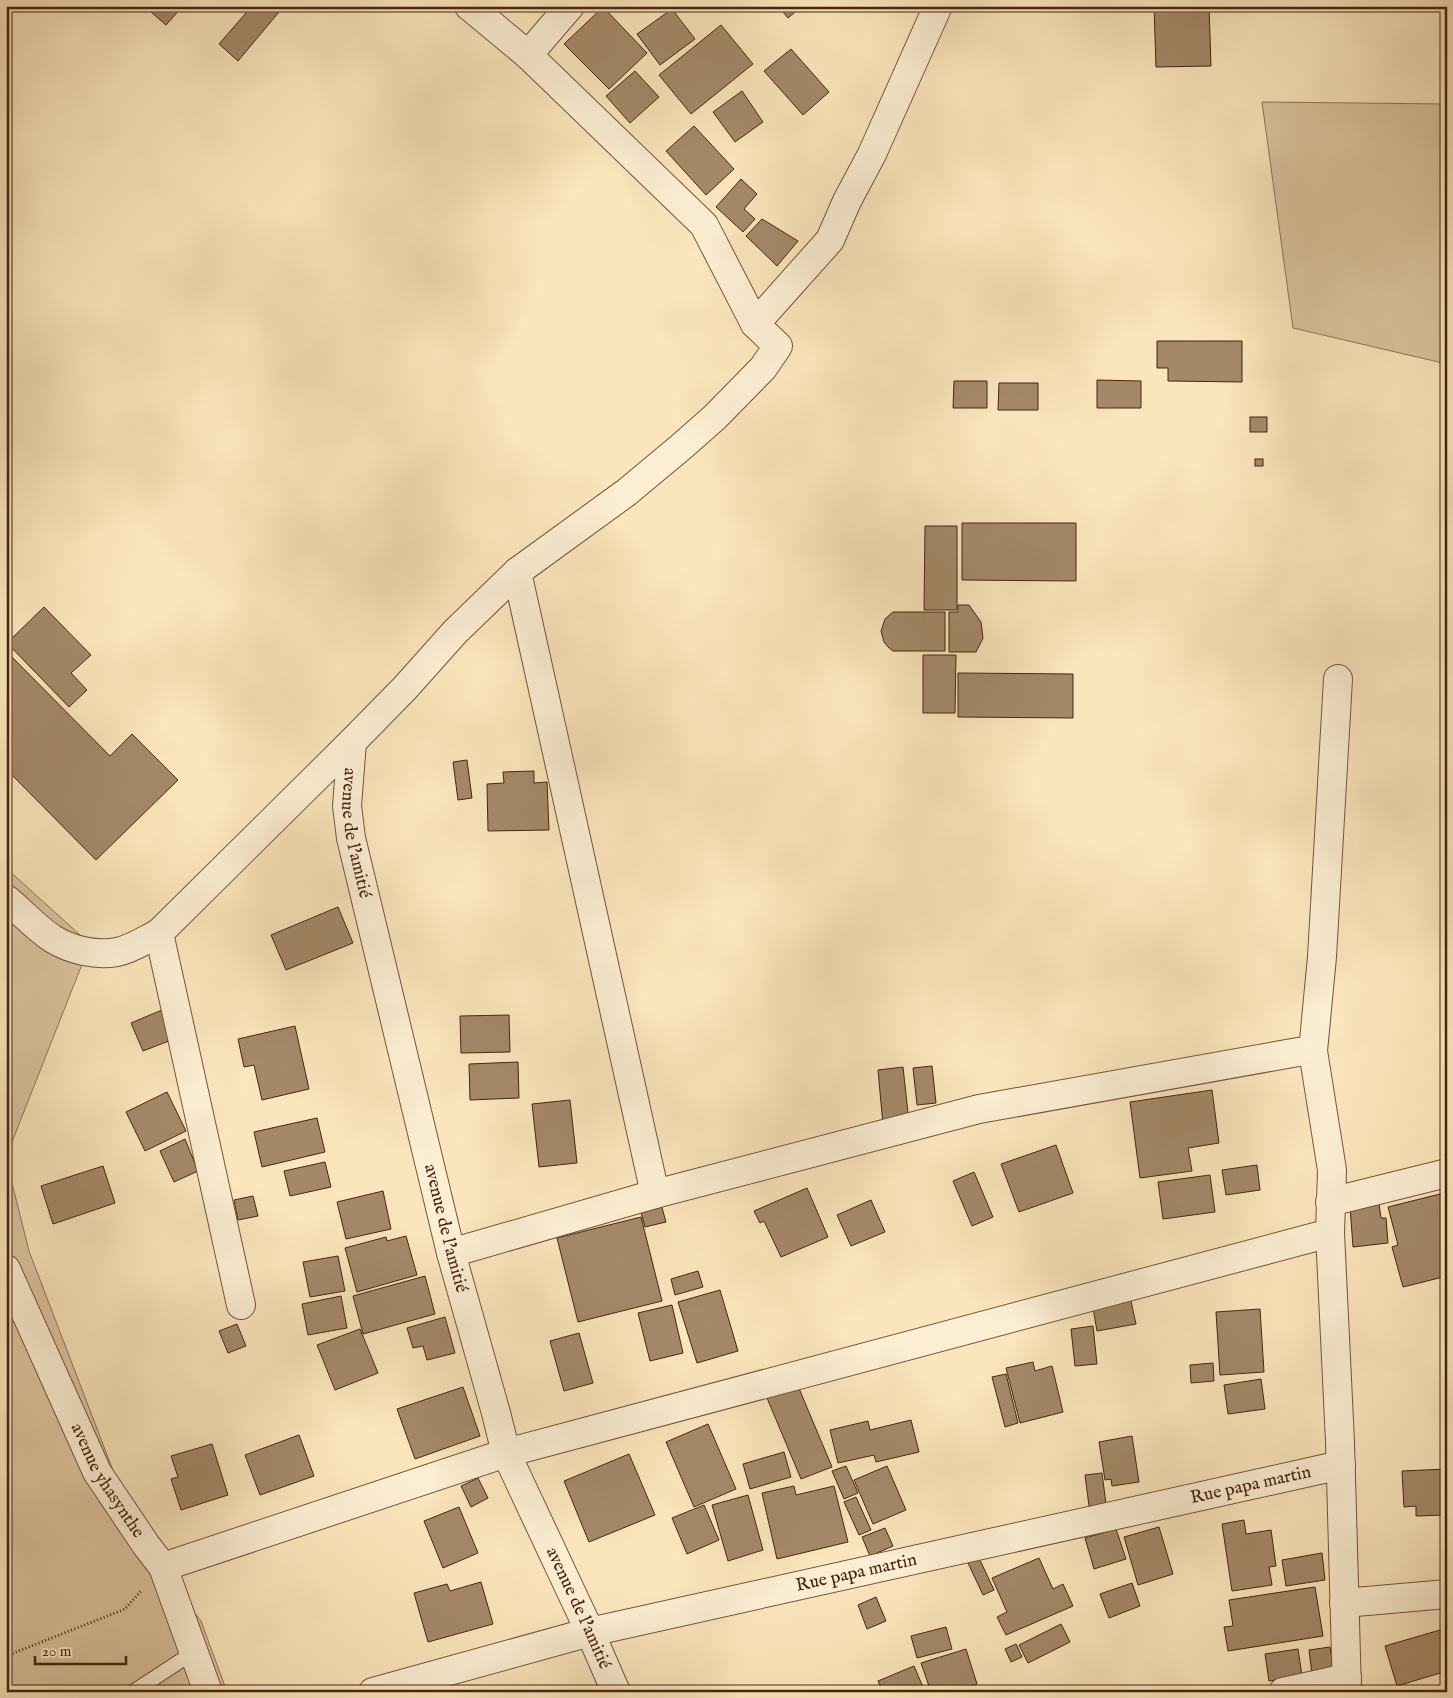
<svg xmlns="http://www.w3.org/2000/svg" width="1453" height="1698" font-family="'IM FELL English',serif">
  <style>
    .green { fill: #dcc49f; stroke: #907457 }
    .building { fill: #a48969; stroke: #45250f }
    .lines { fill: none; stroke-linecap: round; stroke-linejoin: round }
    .service-casing { stroke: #72553a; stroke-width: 16 }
    .minor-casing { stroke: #72553a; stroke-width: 30 }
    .path { stroke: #45250f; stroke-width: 3; stroke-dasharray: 1 2.5; stroke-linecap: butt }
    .service { stroke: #fceed3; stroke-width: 14 }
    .minor { stroke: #fceed3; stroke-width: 28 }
    .labels { text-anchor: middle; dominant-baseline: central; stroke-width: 4.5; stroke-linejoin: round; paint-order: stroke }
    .street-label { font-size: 18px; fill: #45250f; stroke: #fceed3 }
  </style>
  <rect width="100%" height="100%" fill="#fbe5bc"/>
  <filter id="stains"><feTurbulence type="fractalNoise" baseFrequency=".004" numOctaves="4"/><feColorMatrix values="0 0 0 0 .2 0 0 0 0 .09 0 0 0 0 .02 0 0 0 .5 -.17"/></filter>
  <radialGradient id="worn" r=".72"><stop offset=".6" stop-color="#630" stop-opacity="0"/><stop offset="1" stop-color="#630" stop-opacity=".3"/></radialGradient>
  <!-- green -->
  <g class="green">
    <polygon points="1262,102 1447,104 1447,364 1293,328"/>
    <polygon points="6,868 90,944 6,1157"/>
    <polygon points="6,1159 29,1251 140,1541 201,1621 227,1692 6,1692"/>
  </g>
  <!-- building -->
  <g class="building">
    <polygon points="144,6 183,6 166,25"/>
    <polygon points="252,6 284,6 238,61 219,44"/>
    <polygon points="778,6 801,6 801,7 788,18"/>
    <polygon points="1154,6 1209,6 1211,66 1156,67"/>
    <polygon points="603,7 647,53 609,89 564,44"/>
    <polygon points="672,9 695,39 660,65 637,34"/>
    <polygon points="721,25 753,64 691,114 659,75"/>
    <polygon points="791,49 829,92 803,115 764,71"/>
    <polygon points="635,71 659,97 630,123 606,96"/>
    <polygon points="742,91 763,122 735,142 713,112"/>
    <polygon points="694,126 734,169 706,195 666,151"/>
    <polygon points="741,179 757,194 744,209 755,219 743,232 716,207"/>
    <polygon points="762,219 798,241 777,266 746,236"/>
    <polygon points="1157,341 1242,341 1242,382 1168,381 1168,368 1157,368"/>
    <polygon points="1097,380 1141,381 1141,408 1097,408"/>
    <polygon points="954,381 987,381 987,408 953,408"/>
    <polygon points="999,383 1038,383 1038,410 998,410"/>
    <rect x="1250" y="417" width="17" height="15"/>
    <rect x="1255" y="459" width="8" height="7"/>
    <polygon points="962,523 1076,523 1076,581 962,580"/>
    <polygon points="925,526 957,526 957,610 924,610"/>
    <polygon points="958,605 969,605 981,622 983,638 976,652 949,652 949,612 958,612"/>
    <polygon points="44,607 91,655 71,673 87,690 69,707 7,643"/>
    <polygon points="893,612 945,612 945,651 893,651 888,647 884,642 881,631 885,619"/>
    <polygon points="6,651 110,756 132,734 178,780 96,860 6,769"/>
    <polygon points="923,655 956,655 955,713 923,713"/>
    <polygon points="958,673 1073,674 1073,718 958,717"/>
    <polygon points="467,760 472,798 458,800 453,762"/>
    <polygon points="534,771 534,783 547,782 549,830 488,831 487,784 504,783 503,772"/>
    <polygon points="338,907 353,943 286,970 271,935"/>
    <polygon points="162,1010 174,1039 143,1051 131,1023"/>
    <polygon points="509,1015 510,1052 461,1053 460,1016"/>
    <polygon points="295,1026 309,1089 262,1100 254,1065 244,1067 238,1039"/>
    <polygon points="518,1062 519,1098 470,1100 469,1064"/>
    <polygon points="932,1066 936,1103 917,1105 913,1068"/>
    <polygon points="903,1067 909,1122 883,1125 878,1070"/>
    <polygon points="1212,1090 1219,1143 1188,1148 1192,1171 1140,1178 1130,1102"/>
    <polygon points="167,1092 186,1131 145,1151 126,1112"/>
    <polygon points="570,1100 577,1163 539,1167 532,1104"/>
    <polygon points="317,1118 325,1152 262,1167 254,1132"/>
    <polygon points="185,1139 198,1171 174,1182 160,1151"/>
    <polygon points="1056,1145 1073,1193 1019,1212 1001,1164"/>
    <polygon points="325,1162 331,1187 290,1196 284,1171"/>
    <polygon points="1257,1165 1260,1190 1226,1195 1222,1170"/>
    <polygon points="103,1166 115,1203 53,1224 41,1186"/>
    <polygon points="974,1172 993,1217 972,1226 953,1181"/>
    <polygon points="1210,1175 1215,1212 1163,1219 1158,1182"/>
    <polygon points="807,1188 828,1237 781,1257 764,1221 760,1223 754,1211"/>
    <polygon points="383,1191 391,1229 346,1239 337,1202"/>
    <polygon points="1444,1193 1447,1203 1447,1276 1403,1287 1392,1247 1398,1245 1388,1207"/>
    <polygon points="253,1196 258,1216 238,1220 234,1200"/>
    <polygon points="871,1200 885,1232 851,1246 837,1215"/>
    <polygon points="661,1204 666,1222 645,1227 640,1209"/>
    <polygon points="1379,1204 1381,1218 1386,1218 1388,1243 1353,1247 1350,1207"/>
    <polygon points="641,1217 662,1301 578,1322 557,1238"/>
    <polygon points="406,1236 417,1275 357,1292 345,1248 386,1237 387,1241"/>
    <polygon points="338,1256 345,1291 310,1297 303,1262"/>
    <polygon points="698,1271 703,1287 675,1295 671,1279"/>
    <polygon points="425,1276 435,1314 363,1334 353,1296"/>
    <polygon points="720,1290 738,1351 697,1363 678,1302"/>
    <polygon points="341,1296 347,1328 308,1335 302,1304"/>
    <polygon points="1131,1301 1136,1324 1097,1331 1093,1308"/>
    <polygon points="672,1305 683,1353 650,1361 638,1313"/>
    <polygon points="1260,1309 1264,1372 1220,1375 1216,1312"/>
    <polygon points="445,1317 455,1353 427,1360 423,1346 413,1348 407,1328"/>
    <polygon points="237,1324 246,1346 228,1353 219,1331"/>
    <polygon points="1093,1326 1097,1364 1075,1366 1071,1329"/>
    <polygon points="360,1329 378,1373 335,1390 317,1345"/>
    <polygon points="579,1333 593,1383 564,1391 550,1341"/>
    <polygon points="1033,1362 1035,1371 1052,1366 1063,1412 1020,1423 1006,1368"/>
    <polygon points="1213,1363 1214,1381 1191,1383 1190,1365"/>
    <polygon points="1006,1374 1018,1423 1005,1427 992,1377"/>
    <polygon points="1261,1379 1265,1409 1228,1414 1224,1385"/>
    <polygon points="798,1386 832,1467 801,1479 767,1398"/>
    <polygon points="463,1387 480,1436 415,1459 397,1409"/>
    <polygon points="911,1420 919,1452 876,1462 874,1455 838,1463 830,1430 868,1421 870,1430"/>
    <polygon points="708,1424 736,1489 694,1507 666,1442"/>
    <polygon points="299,1435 314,1476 260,1495 245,1455"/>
    <polygon points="1132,1436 1139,1482 1112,1486 1111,1479 1105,1480 1099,1442"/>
    <polygon points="212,1444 228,1495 181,1510 171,1479 178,1477 171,1456"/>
    <polygon points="784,1452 791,1477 750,1489 743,1464"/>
    <polygon points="629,1454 655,1515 589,1542 564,1481"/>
    <polygon points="846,1466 858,1493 844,1499 832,1471"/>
    <polygon points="887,1466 906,1510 873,1524 854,1480"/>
    <polygon points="1447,1469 1447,1515 1416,1516 1416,1506 1404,1507 1402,1471"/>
    <polygon points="1102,1473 1106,1504 1089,1506 1085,1475"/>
    <polygon points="478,1478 488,1498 471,1507 461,1486"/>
    <polygon points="794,1486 796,1495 834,1486 848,1542 777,1559 762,1493"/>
    <polygon points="748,1495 763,1550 728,1561 712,1505"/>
    <polygon points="856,1497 871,1530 859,1535 844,1502"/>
    <polygon points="704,1505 719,1540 687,1554 672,1518"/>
    <polygon points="459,1507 478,1553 443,1568 424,1521"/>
    <polygon points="1244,1520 1246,1534 1271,1530 1276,1566 1269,1567 1272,1585 1232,1591 1222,1524"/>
    <polygon points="1159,1527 1173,1574 1138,1585 1124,1537"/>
    <polygon points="885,1528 893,1546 870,1556 862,1537"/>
    <polygon points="1116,1529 1126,1559 1094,1569 1085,1538"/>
    <polygon points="1322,1553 1325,1580 1286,1586 1282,1560"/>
    <polygon points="979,1558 994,1590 983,1595 968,1563"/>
    <polygon points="1039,1558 1053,1589 1063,1584 1073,1606 1006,1635 997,1617 1007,1612 992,1578"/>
    <polygon points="481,1582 493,1624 428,1642 414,1593 447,1584 450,1591"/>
    <polygon points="1132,1583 1140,1606 1109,1618 1100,1594"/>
    <polygon points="1315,1587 1323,1636 1228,1651 1224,1627 1233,1626 1229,1600"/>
    <polygon points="876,1597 886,1621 867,1629 858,1605"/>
    <polygon points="1061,1624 1070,1642 1028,1663 1019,1645"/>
    <polygon points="946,1627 952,1649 917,1658 911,1636"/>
    <polygon points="1447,1628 1447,1671 1397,1686 1385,1646"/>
    <polygon points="1016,1644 1022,1657 1011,1662 1005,1649"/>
    <polygon points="1330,1647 1334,1671 1312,1674 1309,1650"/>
    <polygon points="966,1649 977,1684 953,1692 931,1692 921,1663"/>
    <polygon points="1298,1649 1302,1676 1269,1681 1265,1654"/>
    <polygon points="914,1666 925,1692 883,1692 878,1681"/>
  </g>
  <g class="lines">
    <!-- service casing -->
    <g class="service-casing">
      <polyline id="service" points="133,1692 194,1652"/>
    </g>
    <!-- minor casing -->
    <g class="minor-casing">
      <g id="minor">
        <polyline points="528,55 570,6"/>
        <polyline points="755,324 830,240 847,201 872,154 938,6"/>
        <polyline points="517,572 655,1194"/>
        <polyline points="1338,679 1322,957 1313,1051 1332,1170 1330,1233 1340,1442 1347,1692"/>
        <path id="s1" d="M352,742L347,806L351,838L451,1253L496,1413L506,1453L590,1632L616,1692"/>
        <path d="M6,899C21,911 37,929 53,939C71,950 96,956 117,952C132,949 145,940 159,933L352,742L405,688L455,632L517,572L627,492L681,447L715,417L763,368L778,346L755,324L704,225L528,55L469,6"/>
        <polyline points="159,933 241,1305"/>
        <polyline points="1330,1202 1447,1173"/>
        <polyline points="451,1253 655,1194 979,1109 1298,1052 1313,1051"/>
        <path id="s2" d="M6,1269L97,1472L146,1545L163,1567L208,1692"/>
        <polyline points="163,1567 506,1453 1330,1233"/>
        <polyline points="1344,1603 1447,1594"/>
        <path id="s3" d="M373,1692L590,1632L1341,1465"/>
        <polyline points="1283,1692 1347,1678"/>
      </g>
    </g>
    <!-- path -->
    <polyline class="path" points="6,1656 125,1609 141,1591"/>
    <!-- service -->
    <use href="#service" class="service"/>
    <!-- minor -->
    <use href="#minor" class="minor"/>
  </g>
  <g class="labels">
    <!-- street labels -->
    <g class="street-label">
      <text stroke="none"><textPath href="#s1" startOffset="92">avenue de l'amitié</textPath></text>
      <text stroke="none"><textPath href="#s1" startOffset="498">avenue de l'amitié</textPath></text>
      <text stroke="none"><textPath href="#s2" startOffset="235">avenue yhasynthe</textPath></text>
      <text stroke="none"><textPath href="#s3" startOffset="902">Rue papa martin</textPath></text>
      <text stroke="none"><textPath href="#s3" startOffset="498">Rue papa martin</textPath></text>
      <text stroke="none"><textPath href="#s1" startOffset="902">avenue de l'amitié</textPath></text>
    </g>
  </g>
  <!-- margin -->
  <rect width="1453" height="1698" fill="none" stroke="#fbe5bc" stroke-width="25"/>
  <rect x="8" y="8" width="1438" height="1683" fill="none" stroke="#45250f" stroke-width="2.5"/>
  <rect x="12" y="12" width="1428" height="1673" fill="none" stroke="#45250f"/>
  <!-- scale -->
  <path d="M35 1656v8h91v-8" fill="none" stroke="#45250f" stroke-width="2.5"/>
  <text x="42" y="1656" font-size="15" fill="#45250f" stroke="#fceed3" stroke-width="4" paint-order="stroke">20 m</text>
  <rect width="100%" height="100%" filter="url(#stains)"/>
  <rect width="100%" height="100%" fill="url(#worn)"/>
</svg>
